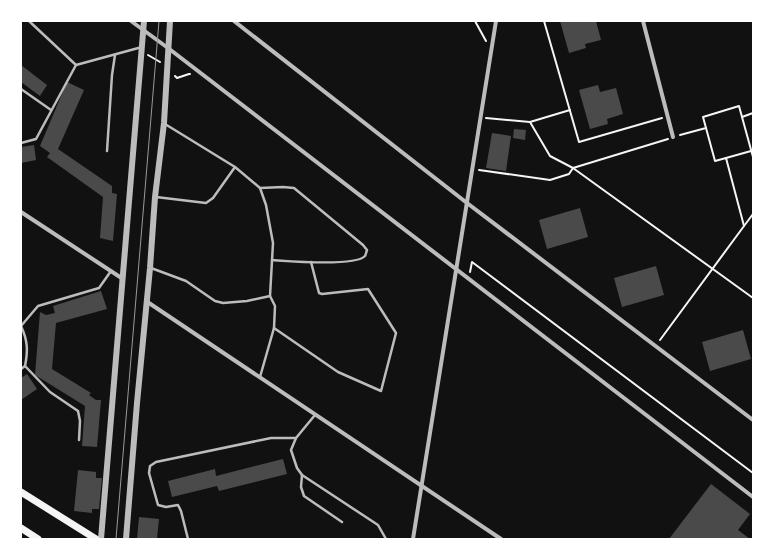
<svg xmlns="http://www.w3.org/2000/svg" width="774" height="560" font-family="Karla,sans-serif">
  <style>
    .building { fill: #4a4a4a }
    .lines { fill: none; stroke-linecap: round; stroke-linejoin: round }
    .path { stroke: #f5f5f5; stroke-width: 2 }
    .service { stroke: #bcbcbc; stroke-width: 2.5 }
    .minor { stroke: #bcbcbc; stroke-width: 4 }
    .tertiary { stroke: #bcbcbc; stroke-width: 6 }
    .secondary { stroke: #f5f5f5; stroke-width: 7 }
    .tram { stroke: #9a9a9a; stroke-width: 1 }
  </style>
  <rect width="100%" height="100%" fill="#111"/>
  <!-- building -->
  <g class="building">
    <polygon points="560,21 596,21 601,40 585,44 586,48 569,53"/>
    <polygon points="21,65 47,85 40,96 21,82"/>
    <polygon points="67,82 84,90 58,149 112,186 112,193 117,194 113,241 100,238 103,197 47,157 50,153 40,146"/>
    <polygon points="598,85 600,92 616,88 623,114 607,119 608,124 590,129 579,90"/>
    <polygon points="514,129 526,130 525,140 513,138"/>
    <polygon points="492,133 511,136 506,171 486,168"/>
    <polygon points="34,145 36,160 21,163 21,147"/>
    <polygon points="580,208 588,237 547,249 539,220"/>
    <polygon points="656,266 664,295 622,307 614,278"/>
    <polygon points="101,291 107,309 56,323 52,369 91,393 89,395 96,400 101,400 97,447 82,446 85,406 35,375 40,312 46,315 55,313 53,306"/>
    <polygon points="743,330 751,359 710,371 702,342"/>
    <polygon points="27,374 37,389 21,400 21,378"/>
    <polygon points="283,459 287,474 219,491 217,486 172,497 168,481 215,469 216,476"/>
    <polygon points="78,470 96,472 96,478 102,478 99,509 92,509 92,513 74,511"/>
    <polygon points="711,484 750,514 738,530 750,539 669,539"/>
    <polygon points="139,517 159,519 157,539 137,539"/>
  </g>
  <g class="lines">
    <!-- path -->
    <g class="path">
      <polyline points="475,21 486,41"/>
      <polyline points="544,21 579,142 662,118"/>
      <polyline points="148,55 160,62"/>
      <polyline points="175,76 177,78 189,74 190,74"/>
      <polyline points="742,117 753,157"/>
      <polyline points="486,118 530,122 550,156 573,168 753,298"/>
      <polyline points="530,122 570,110"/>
      <polyline points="680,135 706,128 703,117 739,106 742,117 753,113"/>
      <polyline points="726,158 751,151"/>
      <polyline points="479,170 550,180 569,174 573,168 668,139"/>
      <polyline points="744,226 753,214"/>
      <polyline points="470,272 472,262 753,473"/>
      <polyline points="660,340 744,226 726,158 715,161 706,128"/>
    </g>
    <!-- service -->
    <g class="service">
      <polyline points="29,21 76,65 142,47"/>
      <polyline points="21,89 51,110"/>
      <polyline points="21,143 36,139 76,65"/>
      <polyline points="107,151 112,75 115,55"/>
      <path d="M260,188L283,187L294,188L363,245L367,250C366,253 366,254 365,256C355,267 288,261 272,260"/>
      <polyline points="156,197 206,203 213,198 235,167"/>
      <polyline points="151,268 186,281 215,301 223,303 247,301 270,296 273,243 266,205 260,188 235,167 165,124"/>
      <polyline points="270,296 275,306 274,328"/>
      <polyline points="21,326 38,306 99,288 111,271"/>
      <polyline points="25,366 50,392 78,411 80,421 79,440"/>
      <path d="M21,369L25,366C28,351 28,341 21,326"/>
      <polyline points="260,377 274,328 338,372 381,391 396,333 368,289 322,294 319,293 311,262"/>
      <polyline points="315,415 296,438 291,450 297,468 302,475 378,525 386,539"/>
      <polyline points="302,475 301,487 304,496 342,522"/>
      <polyline points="188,539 181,511 178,505 166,507 158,505 149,473 150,466 156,462 271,438 296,438"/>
    </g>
    <!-- minor -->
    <g class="minor">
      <polyline points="131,21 168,48 753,497"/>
      <polyline points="234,21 467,203 753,420"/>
      <polyline points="643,21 673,137"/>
      <polyline points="21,212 123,279"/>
      <polyline points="146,301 501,539"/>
      <polyline points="413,539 496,21"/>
    </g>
    <!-- tertiary -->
    <g class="tertiary">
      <polyline points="101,539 144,21"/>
      <polyline points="126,539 137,403 150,268 155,197 164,123 170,21"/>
    </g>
    <!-- secondary -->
    <g class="secondary">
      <polyline points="21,492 96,539"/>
      <polyline points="21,528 38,539"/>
    </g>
    <!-- tram -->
    <polyline class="tram" points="116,539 159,21"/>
  </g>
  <!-- border -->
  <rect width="774" height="560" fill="none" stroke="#ffffff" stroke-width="44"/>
</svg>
